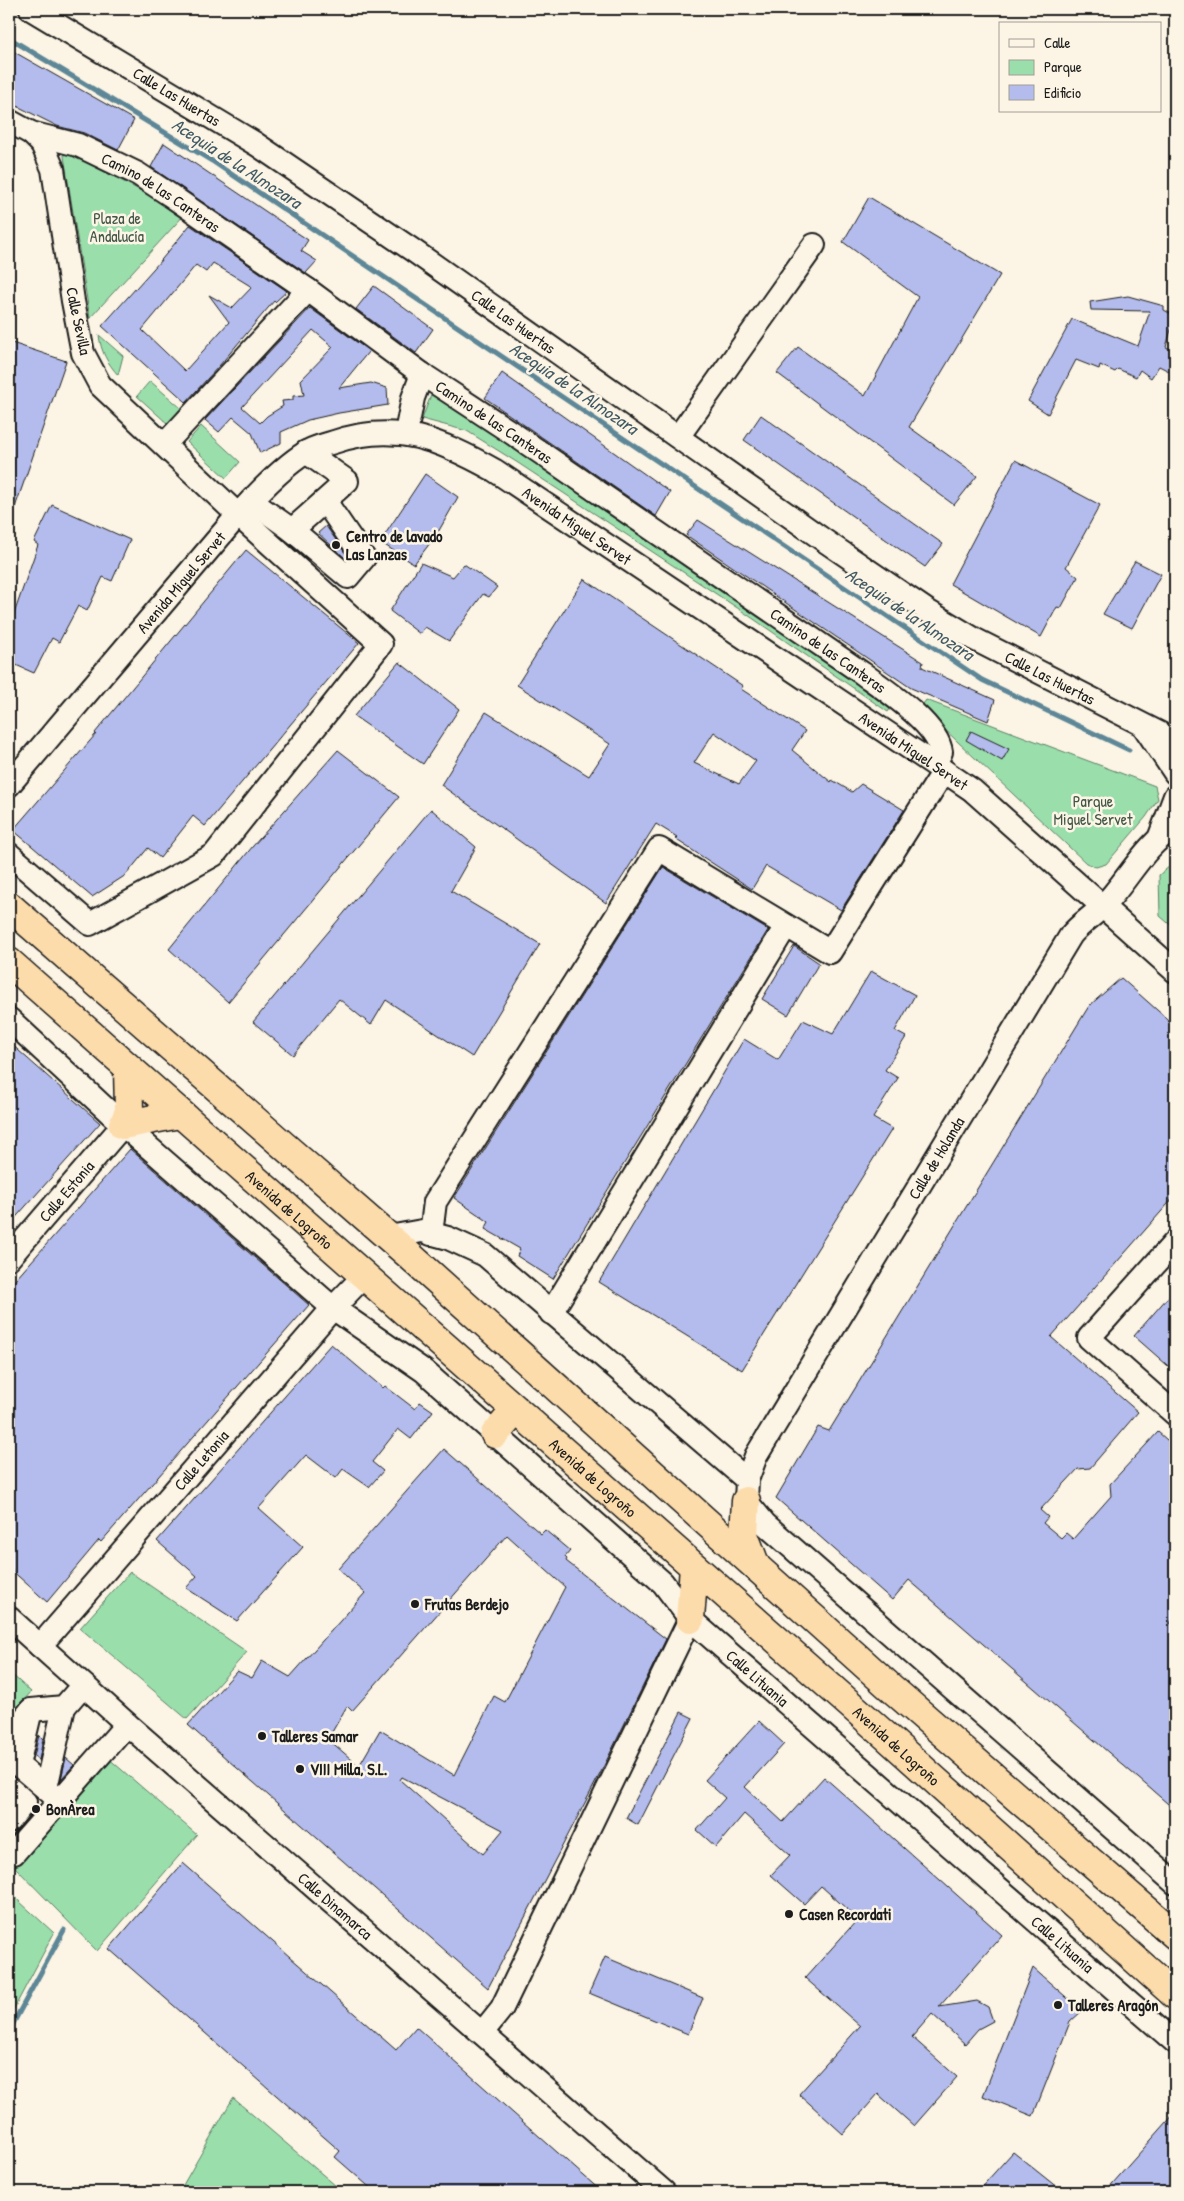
<svg xmlns="http://www.w3.org/2000/svg" width="1184" height="2201" font-family="'Patrick Hand',sans-serif">
  <style>
    .green { fill: #9adfab; stroke: #5b7e64 }
    .lines { fill: none; stroke-linecap: round; stroke-linejoin: round }
    .stream { stroke: #5d8697; stroke-width: 5 }
    .building { fill: #b4bced; stroke: #1c1c1c; fill-rule: evenodd }
    .minor-casing { stroke: #1c1c1c; stroke-width: 26 }
    .highway-casing { stroke: #1c1c1c; stroke-width: 31 }
    .minor { stroke: #fcf5e5; stroke-width: 22 }
    .highway { stroke: #fddcac; stroke-width: 28 }
    .poi-dot { fill: #1c1c1c; stroke: #fcf5e5; stroke-width: 2 }
    .labels { text-anchor: middle; dominant-baseline: central; stroke-width: 5; stroke-linejoin: round; paint-order: stroke }
    .street-label { font-size: 16px; fill: #1c1c1c; stroke: #fcf5e5 }
    .park-label { font-size: 16px; fill: #425647; stroke: #fcf5e5 }
    .poi-label { font-size: 16px; font-weight: bold; fill: #1c1c1c; stroke: #fcf5e5; text-anchor: start }
    .water-label { font-size: 18px; font-style: italic; fill: #425a64; stroke: #fcf5e5 }
  </style>
  <rect width="100%" height="100%" fill="#fcf5e5"/>
  <filter id="ink" filterUnits="userSpaceOnUse"><feTurbulence type="fractalNoise" baseFrequency=".02" numOctaves="2"/><feDisplacementMap in="SourceGraphic" scale="10" xChannelSelector="R" yChannelSelector="G"/><feConvolveMatrix kernelMatrix="1 2 1 2 8 2 1 2 1" color-interpolation-filters="sRGB"/></filter>
  <g filter="url(#ink)">
    <!-- green -->
    <g class="green">
      <polygon points="63,150 185,214 90,318"/>
      <path d="M99,335L123,356L118,375C107,362 101,352 99,335Z"/>
      <polygon points="150,381 181,408 168,424 137,396"/>
      <polygon points="434,387 896,700 888,712 745,613 518,463 467,431 422,419"/>
      <polygon points="201,426 240,462 226,478 187,442"/>
      <polygon points="926,700 1155,786 1158,799 1146,817 1106,864 1096,867 1086,863 921,707"/>
      <polygon points="1175,862 1175,929 1160,916 1159,875"/>
      <polygon points="130,1572 247,1652 187,1719 80,1628"/>
      <polygon points="9,1672 31,1692 9,1717"/>
      <polygon points="107,1757 197,1835 97,1951 15,1867"/>
      <polygon points="9,1892 54,1933 9,2018"/>
      <polygon points="233,2098 343,2192 179,2192"/>
    </g>
    <g class="lines">
      <!-- stream -->
      <g class="stream">
        <polyline points="9,38 212,161 982,680 1129,750"/>
        <polyline points="9,2031 64,1930"/>
      </g>
    </g>
    <!-- building -->
    <g class="building">
      <polygon points="9,49 134,120 118,150 84,133 57,126 9,102"/>
      <polygon points="164,143 308,240 301,251 317,261 306,273 151,167"/>
      <polygon points="869,197 1000,275 909,427 977,476 954,505 777,373 798,347 865,396 918,297 843,242"/>
      <path d="M190,225L287,291L275,302L274,301L219,366L186,402L102,326L162,259ZM213,263L252,287L232,308L209,295L229,322L185,371L142,330L196,265L206,272Z"/>
      <polygon points="374,286 433,329 416,353 356,309"/>
      <polygon points="1128,296 1164,306 1164,310 1175,316 1166,347 1175,351 1175,374 1159,366 1151,378 1140,370 1136,377 1118,369 1115,372 1100,365 1099,369 1076,360 1048,414 1028,401 1072,319 1138,346 1150,311 1091,310 1090,302"/>
      <path d="M310,308L369,351L339,388L371,383L387,388L388,405L339,413L308,420L281,432V443L260,453L252,433L233,417L219,432L205,420ZM313,330L333,347L301,380L304,395L293,396V400L282,401L283,406L267,416L260,423L242,407Z"/>
      <polygon points="9,342 66,361 11,519 9,519"/>
      <polygon points="502,373 670,492 656,516 485,398"/>
      <polygon points="761,415 943,544 925,567 744,440"/>
      <polygon points="1015,460 1100,505 1066,567 1078,577 1061,608 1057,607 1041,637 950,584"/>
      <polygon points="425,474 458,497 437,534 414,564 380,542"/>
      <polygon points="52,505 130,540 112,581 103,577 87,611 78,606 59,642 52,638 34,673 9,662 9,628 38,545 34,542"/>
      <polygon points="698,520 923,662 922,667 995,700 988,721 911,688 686,535"/>
      <polygon points="326,526 348,557 346,559 318,533"/>
      <polygon points="246,550 359,643 205,826 193,816 160,858 148,848 126,875 92,897 13,830 96,734 95,733"/>
      <polygon points="1135,561 1161,574 1132,628 1103,614"/>
      <polygon points="421,563 453,577 464,564 497,587 489,597 483,594 449,641 425,627 420,634 390,611"/>
      <path d="M584,579L743,686L741,689L805,731L792,750L831,782L832,780L852,792L861,784L904,810L841,910L766,866L752,889L675,839L677,837L656,824L606,903L441,785L486,712L589,776L610,744L517,685ZM714,732L756,761L739,784L694,763Z"/>
      <polygon points="399,662 459,709 423,764 354,716"/>
      <polygon points="971,731 1009,749 1002,761 966,740"/>
      <polygon points="338,750 399,797 228,1002 169,949 253,846"/>
      <polygon points="431,809 476,847 451,891 540,944 472,1057 386,1000 371,1025 339,999 293,1055 253,1022"/>
      <polygon points="663,867 768,930 553,1279 517,1256 520,1249 485,1229 489,1222 454,1198"/>
      <polygon points="794,946 819,963 788,1015 762,999"/>
      <polygon points="871,971 915,995 895,1031 906,1037 885,1070 898,1078 873,1118 892,1129 742,1370 599,1282 744,1039 778,1060 803,1020 833,1034"/>
      <polygon points="1121,978 1175,1026 1175,1196 1051,1337 1138,1412 1090,1468 1078,1469 1040,1510 1048,1517 1043,1523 1061,1538 1066,1533 1073,1539 1111,1496 1110,1484 1158,1432 1175,1447 1175,1616 1170,1623 1175,1627 1175,1810 909,1580 892,1600 776,1498 818,1427 829,1431 1089,1006"/>
      <polygon points="9,1042 100,1123 9,1225"/>
      <polygon points="130,1149 309,1305 101,1542 99,1540 47,1602 9,1568 9,1287"/>
      <polygon points="1175,1289 1175,1372 1134,1336"/>
      <polygon points="331,1344 383,1388 385,1386 415,1409 420,1402 433,1411 411,1439 398,1429 372,1462 383,1471 369,1487 343,1469 336,1478 306,1455 259,1508 303,1547 237,1621 186,1588 197,1576 157,1541"/>
      <path d="M444,1449L541,1534L545,1530L570,1551L565,1557L567,1559L566,1561L666,1639L600,1774L488,1988L188,1725L237,1671L252,1678L262,1661L290,1677L365,1593L338,1569ZM507,1535L565,1587L505,1702L494,1696L454,1775L380,1730L359,1766L328,1739L347,1706L352,1711ZM402,1777L503,1830L483,1854L400,1780Z"/>
      <polygon points="681,1712 693,1718 638,1825 626,1818"/>
      <polygon points="759,1721 784,1744 745,1787 783,1822 824,1777 1002,1935 939,2007 977,2001 988,2007 993,2021 978,2029 965,2044 932,2014 912,2037 957,2077 914,2126 878,2094 843,2134 799,2094 860,2026 805,1978 858,1919 821,1886 804,1904 771,1875 790,1855 744,1814 716,1847 697,1830 725,1798 705,1780"/>
      <polygon points="39,1735 43,1739 39,1760 34,1756"/>
      <polygon points="66,1758 74,1765 61,1779"/>
      <polygon points="183,1863 396,2050 416,2027 602,2192 375,2192 335,2157 340,2151 109,1949"/>
      <polygon points="605,1957 703,1998 688,2034 589,1993"/>
      <polygon points="1033,1968 1082,2011 1070,2022 1033,2116 983,2096"/>
      <polygon points="1175,2113 1175,2192 1105,2192"/>
      <polygon points="1013,2152 1063,2192 977,2192"/>
    </g>
    <g class="lines">
      <!-- minor casing -->
      <g class="minor-casing">
        <g id="minor">
          <path id="s1" d="M31,9L256,144L411,249L825,541L929,612L974,639L1175,741"/>
          <path id="s2" d="M9,121L31,133L78,145L138,174L170,195L308,290L422,374L512,433L862,673C884,689 938,724 941,752L935,764"/>
          <polyline points="406,433 413,398 422,374"/>
          <polyline points="678,437 814,245"/>
          <polyline points="164,445 308,290"/>
          <polyline points="251,501 292,530 347,481 306,452"/>
          <polyline points="292,530 348,577 364,558 325,501"/>
          <polyline points="1145,728 1175,773"/>
          <path id="s3" d="M9,785L238,515C255,496 284,466 305,453C313,447 325,445 334,442C396,421 440,440 494,470L944,771L972,790L1175,971"/>
          <path d="M1175,827C1143,846 1128,881 1102,907C1092,917 1080,924 1071,935L756,1456L747,1480L746,1501L765,1524L1175,1883"/>
          <polyline points="1160,836 1175,796"/>
          <polyline points="9,854 90,924 214,855 381,644 238,515 100,385 83,353 73,301 53,169 42,144 31,133"/>
          <path id="s4" d="M9,1019L123,1125L333,1308L424,1371L663,1583L690,1619L1175,2042"/>
          <polyline points="431,1234 435,1202 659,849 830,952 944,771"/>
          <polyline points="389,1237 422,1231 448,1238 485,1255 747,1480"/>
          <polyline points="1175,1242 1089,1338 1175,1414"/>
          <path id="s5" d="M9,1258L123,1125"/>
          <polyline points="551,1313 786,926"/>
          <path id="s6" d="M9,1618L127,1724L664,2192"/>
          <path id="s7" d="M40,1646L333,1308L364,1276"/>
          <polyline points="31,1710 18,1765 59,1800"/>
          <polyline points="22,1721 31,1710 64,1707 83,1685"/>
          <polyline points="9,1788 25,1802 9,1821"/>
          <polyline points="46,1788 64,1707"/>
          <polyline points="9,1848 14,1853 127,1724"/>
          <polyline points="482,2033 502,2008 690,1619"/>
        </g>
      </g>
      <!-- highway casing -->
      <g class="highway-casing">
        <g id="highway">
          <polyline points="9,906 408,1254 890,1687 1175,1935"/>
          <path id="s8" d="M9,962L878,1729L1175,1995"/>
          <polyline points="123,1125 129,1111 128,1068"/>
          <polyline points="123,1125 179,1114"/>
          <polyline points="495,1434 515,1411"/>
          <polyline points="746,1501 744,1535 755,1564"/>
          <polyline points="690,1619 694,1567"/>
        </g>
      </g>
      <!-- minor -->
      <use href="#minor" class="minor"/>
      <!-- highway -->
      <use href="#highway" class="highway"/>
    </g>
  </g>
  <!-- markers -->
  <g class="poi-dot">
    <circle cx="336" cy="545" r="5"/>
    <circle cx="415" cy="1604" r="5"/>
    <circle cx="262" cy="1736" r="5"/>
    <circle cx="300" cy="1769" r="5"/>
    <circle cx="36" cy="1809" r="5"/>
    <circle cx="789" cy="1914" r="5"/>
    <circle cx="1058" cy="2005" r="5"/>
  </g>
  <g class="labels">
    <!-- street labels -->
    <g class="street-label">
      <text stroke="none"><textPath href="#s1" startOffset="170">Calle Las Huertas</textPath></text>
      <text stroke="none"><textPath href="#s2" startOffset="169">Camino de las Canteras</textPath></text>
      <text transform="translate(79 321) rotate(78)">Calle Sevilla</text>
      <text stroke="none"><textPath href="#s1" startOffset="575">Calle Las Huertas</textPath></text>
      <text stroke="none"><textPath href="#s2" startOffset="574">Camino de las Canteras</textPath></text>
      <text stroke="none"><textPath href="#s3" startOffset="745">Avenida Miguel Servet</textPath></text>
      <text stroke="none"><textPath href="#s3" startOffset="266">Avenida Miguel Servet</textPath></text>
      <text stroke="none"><textPath href="#s2" startOffset="979">Camino de las Canteras</textPath></text>
      <text stroke="none"><textPath href="#s1" startOffset="1220">Calle Las Huertas</textPath></text>
      <text stroke="none"><textPath href="#s3" startOffset="1150">Avenida Miguel Servet</textPath></text>
      <text transform="translate(936 1158) rotate(-59)">Calle de Holanda</text>
      <text stroke="none"><textPath href="#s5" startOffset="88">Calle Estonia</textPath></text>
      <text stroke="none"><textPath href="#s8" startOffset="374">Avenida de Logroño</textPath></text>
      <text stroke="none"><textPath href="#s7" startOffset="246">Calle Letonia</textPath></text>
      <text stroke="none"><textPath href="#s8" startOffset="779">Avenida de Logroño</textPath></text>
      <text stroke="none"><textPath href="#s4" startOffset="999">Calle Lituania</textPath></text>
      <text stroke="none"><textPath href="#s8" startOffset="1184">Avenida de Logroño</textPath></text>
      <text stroke="none"><textPath href="#s6" startOffset="435">Calle Dinamarca</textPath></text>
      <text stroke="none"><textPath href="#s4" startOffset="1404">Calle Lituania</textPath></text>
    </g>
    <!-- park labels -->
    <g class="park-label">
      <text x="117" y="218">Plaza de<tspan x="117" dy="18">Andalucía</tspan></text>
      <text x="1093" y="801">Parque<tspan x="1093" dy="18">Miguel Servet</tspan></text>
    </g>
    <!-- poi labels -->
    <g class="poi-label">
      <text x="346" y="536">Centro de lavado<tspan x="346" dy="18">Las Lanzas</tspan></text>
      <text x="425" y="1604">Frutas Berdejo</text>
      <text x="272" y="1736">Talleres Samar</text>
      <text x="310" y="1769">VIII Milla, S.L.</text>
      <text x="46" y="1809">BonÀrea</text>
      <text x="799" y="1914">Casen Recordati</text>
      <text x="1068" y="2005">Talleres Aragón</text>
    </g>
    <!-- water labels -->
    <g class="water-label">
      <text transform="translate(237 163) rotate(33)">Acequia de la Almozara</text>
      <text transform="translate(574 388) rotate(34)">Acequia de la Almozara</text>
      <text transform="translate(910 614) rotate(34)">Acequia de la Almozara</text>
    </g>
  </g>
  <!-- margin -->
  <rect width="1184" height="2201" fill="none" stroke="#fcf5e5" stroke-width="30"/>
  <rect x="15" y="15" width="1154" height="2171" fill="none" stroke="#1c1c1c" stroke-width="2" filter="url(#ink)"/>
  <!-- legend -->
  <rect x="999" y="22" width="162" height="90" fill="#fcf5e5" stroke="#a29e95"/>
  <rect x="1009" y="39" width="25" height="8" fill="#fcf5e5" stroke="#a29e95"/>
  <text x="1044" y="48" font-size="15" fill="#1c1c1c">Calle</text>
  <rect x="1009" y="60" width="25" height="15" fill="#9adfab" stroke="#a29e95"/>
  <text x="1044" y="72" font-size="15" fill="#1c1c1c">Parque</text>
  <rect x="1009" y="85" width="25" height="15" fill="#b4bced" stroke="#a29e95"/>
  <text x="1044" y="98" font-size="15" fill="#1c1c1c">Edificio</text>
</svg>
